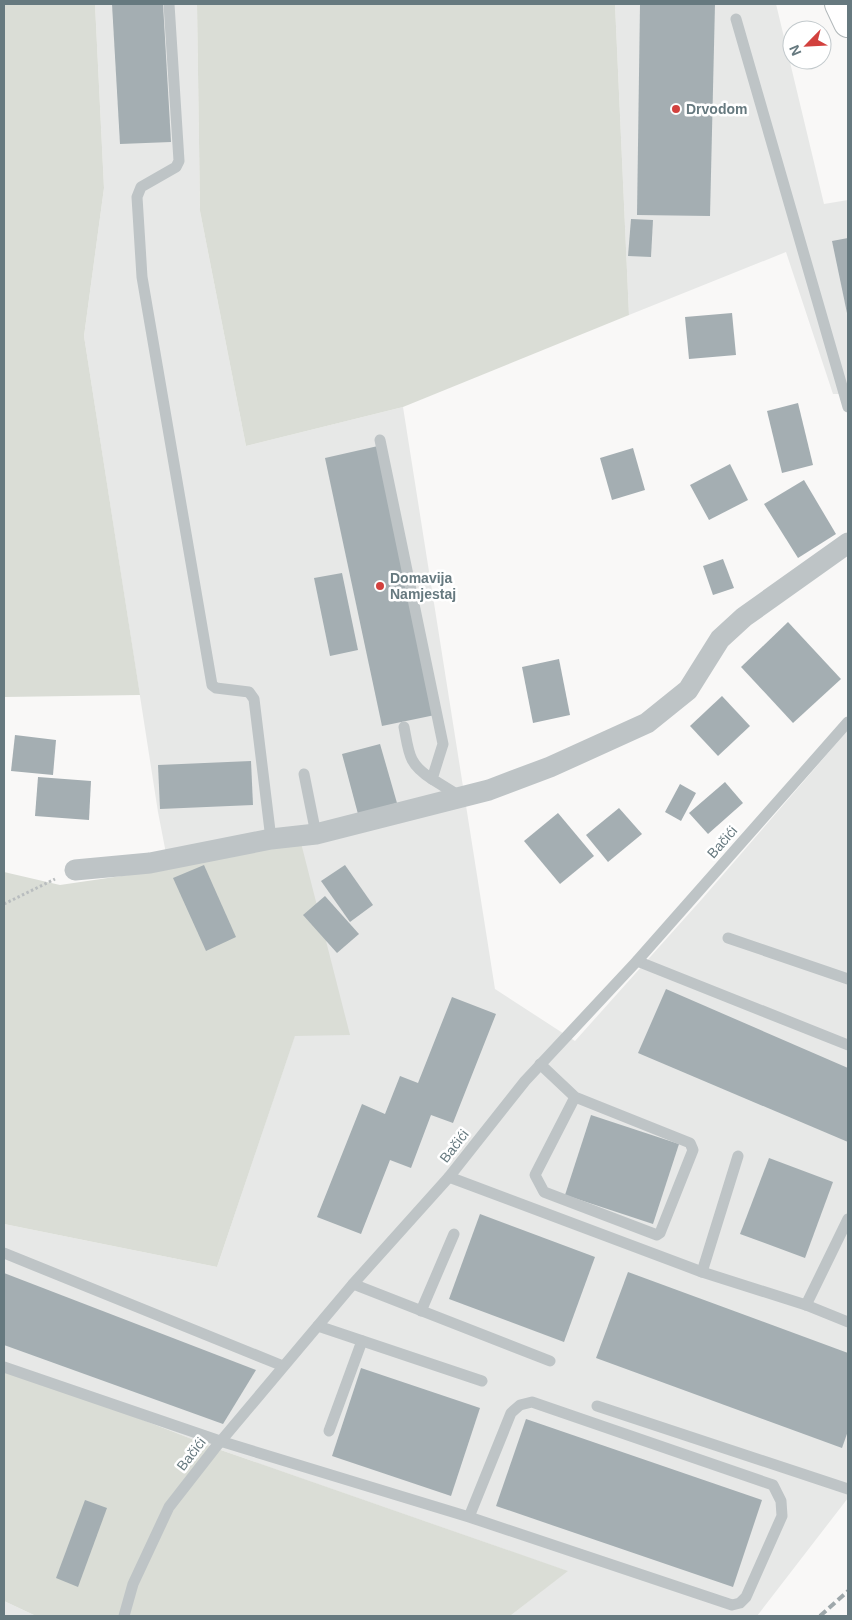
<svg xmlns="http://www.w3.org/2000/svg" width="852" height="1620" font-family="Arial,sans-serif">
  <style>
    .built { fill: #e7e8e7 }
    .green { fill: #daddd6 }
    .building { fill: #a4aeb2 }
    .lines { fill: none; stroke-linecap: round; stroke-linejoin: round }
    .motorway-casing { stroke: #b2b8ba; stroke-width: 30 }
    .path { stroke: #b9bdbf; stroke-width: 3; stroke-dasharray: 2.5 2.5; stroke-linecap: butt }
    .service { stroke: #bec4c6; stroke-width: 11 }
    .minor { stroke: #bec4c6; stroke-width: 21 }
    .motorway { stroke: #fff; stroke-width: 28 }
    .rail { stroke: #9fa8ab; stroke-width: 4; stroke-dasharray: 8 4; stroke-linecap: butt }
    .poi-dot { fill: #d2413e; stroke: #fff; stroke-width: 2 }
    .labels { text-anchor: middle; dominant-baseline: central; stroke-width: 5; stroke-linejoin: round; paint-order: stroke }
    .poi-label { font-size: 14px; font-weight: bold; fill: #66797f; stroke: #fff; text-anchor: start }
    .street-label { font-size: 14px; fill: #66797f; stroke: #fff }
  </style>
  <rect width="100%" height="100%" fill="#f9f8f7"/>
  <!-- built -->
  <g class="built">
    <polygon points="95,4 197,4 200,211 246,446 403,407 495,989 575,1041 702,899 848,730 848,1498 757,1616 510,1616 567,1571 215,1448 4,1366 4,1224 217,1267 295,1035 349,1035 169,869 158,812 84,336 104,188"/>
    <polygon points="615,4 776,4 824,204 848,200 848,394 833,394 786,252 629,315"/>
    <polygon points="4,1601 36,1616 4,1616"/>
  </g>
  <!-- green -->
  <g class="green">
    <polygon points="4,4 95,4 104,188 84,336 140,695 4,697"/>
    <polygon points="197,4 615,4 629,315 403,407 246,446 200,211"/>
    <polygon points="300,839 350,1035 295,1036 217,1267 4,1224 4,872 60,885 169,869"/>
    <polygon points="4,1366 215,1448 568,1571 510,1616 36,1616 4,1601"/>
  </g>
  <!-- building -->
  <g class="building">
    <polygon points="112,4 163,4 171,142 120,144"/>
    <polygon points="640,4 715,4 710,216 637,215"/>
    <polygon points="631,219 653,220 651,257 628,256"/>
    <polygon points="848,238 848,312 847,313 832,241"/>
    <polygon points="732,313 736,355 689,359 685,317"/>
    <polygon points="798,403 813,465 782,473 767,411"/>
    <polygon points="378,446 435,715 382,726 325,458"/>
    <polygon points="633,448 645,490 612,500 600,458"/>
    <polygon points="730,464 748,500 709,520 690,485"/>
    <polygon points="804,480 836,534 798,558 764,504"/>
    <polygon points="723,559 734,588 713,595 703,566"/>
    <polygon points="342,573 358,650 330,656 314,578"/>
    <polygon points="788,622 841,679 793,723 741,667"/>
    <polygon points="559,659 570,715 533,723 522,667"/>
    <polygon points="722,696 750,726 718,756 690,726"/>
    <polygon points="15,735 56,740 53,775 11,771"/>
    <polygon points="380,744 397,803 358,814 342,754"/>
    <polygon points="251,761 253,805 160,809 158,765"/>
    <polygon points="38,777 91,781 89,820 35,816"/>
    <polygon points="725,782 743,803 708,834 689,813"/>
    <polygon points="680,784 696,793 681,821 665,812"/>
    <polygon points="619,808 642,834 608,862 586,835"/>
    <polygon points="558,813 594,856 560,884 524,841"/>
    <polygon points="204,865 236,937 206,951 173,878"/>
    <polygon points="345,865 373,905 350,922 321,881"/>
    <polygon points="325,896 359,934 337,953 303,915"/>
    <polygon points="666,989 848,1068 848,1142 638,1053"/>
    <polygon points="452,997 496,1014 453,1123 431,1115 411,1168 390,1160 361,1234 317,1217 362,1104 385,1114 400,1076 418,1083"/>
    <polygon points="591,1115 679,1144 653,1224 565,1195"/>
    <polygon points="769,1158 833,1182 805,1258 740,1234"/>
    <polygon points="480,1214 595,1257 564,1342 449,1299"/>
    <polygon points="628,1272 848,1353 848,1431 842,1448 596,1358"/>
    <polygon points="4,1273 256,1370 223,1424 4,1345"/>
    <polygon points="361,1368 480,1408 451,1496 332,1456"/>
    <polygon points="526,1419 762,1500 733,1587 496,1506"/>
    <polygon points="85,1500 107,1508 78,1587 56,1578"/>
  </g>
  <g class="lines">
    <!-- motorway casing -->
    <g class="motorway-casing">
      <polyline id="motorway" points="839,4 848,23"/>
    </g>
    <!-- path -->
    <polyline class="path" points="4,904 55,879"/>
    <!-- service -->
    <g class="service">
      <polyline points="169,4 179,161 176,167 141,187 137,197 142,277 212,685 216,688 249,692 254,699 271,839"/>
      <polyline points="736,19 848,407"/>
      <polyline points="380,440 443,744 432,779 461,797"/>
      <path d="M404,727C409,753 408,764 432,779"/>
      <polyline points="304,774 316,834"/>
      <polyline points="728,938 848,979"/>
      <polyline points="637,961 848,1045"/>
      <polyline points="540,1064 575,1097 690,1143 693,1150 660,1233 657,1235 544,1192 535,1175 575,1097"/>
      <polyline points="449,1177 702,1272 806,1305 848,1322"/>
      <polyline points="4,1253 283,1366"/>
      <polyline points="702,1272 738,1156"/>
      <polyline points="353,1284 550,1361"/>
      <polyline points="806,1305 848,1219"/>
      <polyline points="421,1311 454,1234"/>
      <polyline points="318,1326 482,1381"/>
      <polyline points="4,1367 220,1441 469,1517 732,1605 740,1603 746,1597 782,1516 781,1501 773,1485 532,1402 520,1405 511,1413 469,1517"/>
      <polyline points="597,1406 848,1489"/>
      <polyline points="329,1431 362,1341"/>
      <polyline points="124,1616 133,1584 169,1507 215,1448 353,1284 449,1177 525,1081 637,961 848,722"/>
    </g>
    <!-- minor -->
    <polyline class="minor" points="75,870 150,863 271,839 316,834 489,790 550,767 647,723 688,690 720,639 744,617 848,543"/>
    <!-- motorway -->
    <use href="#motorway" class="motorway"/>
    <!-- rail -->
    <polyline class="rail" points="820,1616 848,1591"/>
  </g>
  <!-- markers -->
  <g class="poi-dot">
    <circle cx="676" cy="109" r="5"/>
    <circle cx="380" cy="586" r="5"/>
  </g>
  <g class="labels">
    <!-- poi labels -->
    <g class="poi-label">
      <text x="686" y="109">Drvodom</text>
      <text x="390" y="578">Domavija<tspan x="390" dy="16">Namjestaj</tspan></text>
    </g>
    <!-- street labels -->
    <g class="street-label">
      <text transform="translate(722 842) rotate(-49)">Bačići</text>
      <text transform="translate(454 1146) rotate(-52)">Bačići</text>
      <text transform="translate(191 1454) rotate(-52)">Bačići</text>
    </g>
  </g>
  <!-- border -->
  <rect width="852" height="1620" fill="none" stroke="#66797f" stroke-width="10"/>
  <!-- north arrow -->
  <g transform="translate(807 45) rotate(246)"><circle r="24" fill="#ffffff" stroke="#c2c9cc"/>
  <path d="M0-4L9 19L0 12L-9 19Z" fill="#d2413e"/>
  <text y="-8" font-size="14" font-weight="bold" text-anchor="middle" fill="#66797f">N</text>
  </g>
</svg>
